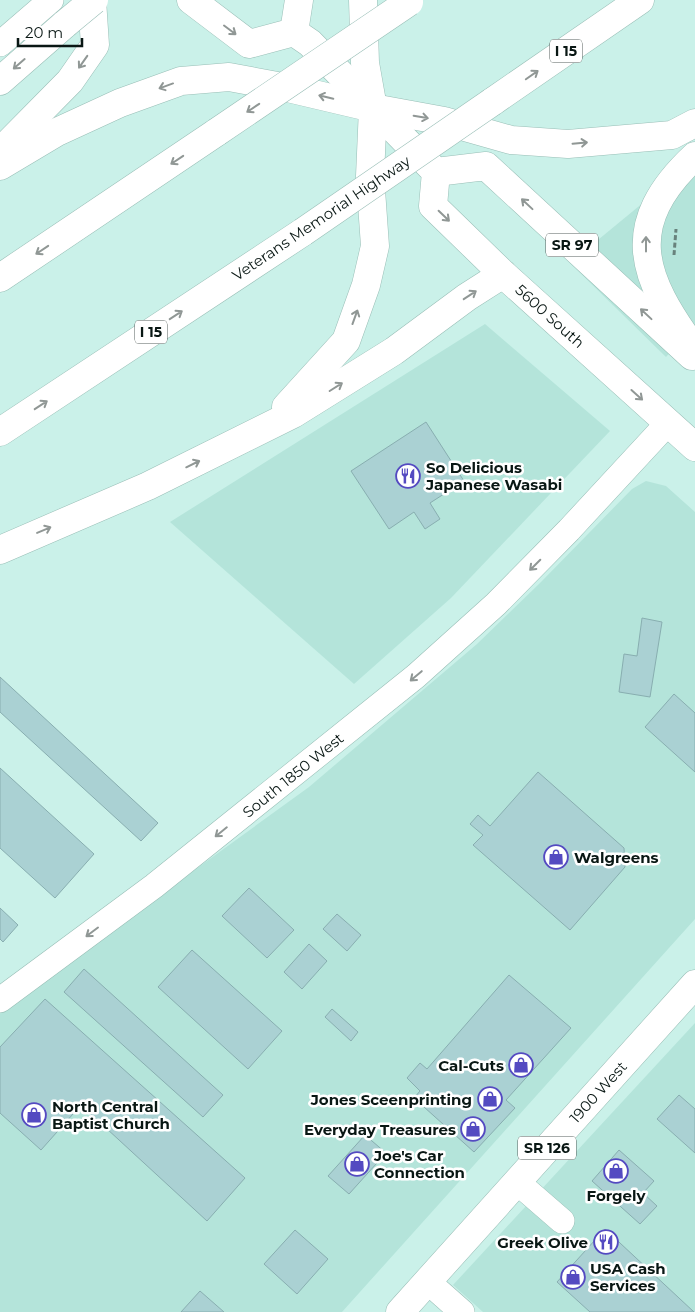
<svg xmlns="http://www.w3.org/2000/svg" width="695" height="1312" font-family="Montserrat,sans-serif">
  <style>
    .built { fill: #b4e4da }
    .building { fill: #aad1d3; stroke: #88aeb0 }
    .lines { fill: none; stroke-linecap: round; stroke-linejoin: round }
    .minor-casing { stroke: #98beb6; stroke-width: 26 }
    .major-casing { stroke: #98beb6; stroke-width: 29 }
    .highway-casing { stroke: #98beb6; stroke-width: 29 }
    .path { stroke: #68827c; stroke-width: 3; stroke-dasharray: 5 2.5; stroke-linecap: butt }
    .minor { stroke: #fff; stroke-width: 25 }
    .major { stroke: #fff; stroke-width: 28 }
    .highway { stroke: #fff; stroke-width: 28 }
    .highway-bridge-casing { stroke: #98beb6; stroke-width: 29; stroke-linecap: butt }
    .highway-bridge { stroke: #fff; stroke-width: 28 }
    .oneway { stroke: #909795 }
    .labels { text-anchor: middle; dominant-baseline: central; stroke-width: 5; stroke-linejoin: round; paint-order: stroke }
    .shield { fill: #fff; stroke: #535d5a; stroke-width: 1 }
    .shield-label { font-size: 14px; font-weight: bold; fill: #091714 }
    .street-label { font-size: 15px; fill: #091714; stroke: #fff }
    .poi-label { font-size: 15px; font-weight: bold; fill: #091714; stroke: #fff; text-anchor: start }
  </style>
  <rect width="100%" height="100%" fill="#caf1e9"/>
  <!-- built -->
  <g class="built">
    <polygon points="695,160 695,325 666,357 570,263"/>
    <polygon points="485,324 610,431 451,598 354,684 170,522"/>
    <polygon points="646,481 666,486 695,512 695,919 342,1312 0,1312 0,1011 309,787 477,644 541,582 632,489"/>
    <polygon points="695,1023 695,1312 483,1312 453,1285"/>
  </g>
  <!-- building -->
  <g class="building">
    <polygon points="426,422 464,481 430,503 440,519 425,529 414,512 389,529 351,471"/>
    <polygon points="642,618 662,622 650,697 619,692 624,654 637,656"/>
    <polygon points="0,677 158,823 141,841 0,712"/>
    <polygon points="674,694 695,713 695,772 645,727"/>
    <polygon points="0,768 94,854 55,898 0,848"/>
    <polygon points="538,772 624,848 625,867 570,930 473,845 483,835 470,824 478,815 490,826"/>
    <polygon points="249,888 294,930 267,958 222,916"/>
    <polygon points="0,908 18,925 3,942 0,939"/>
    <polygon points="337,914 361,935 347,951 323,929"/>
    <polygon points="309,944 327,961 302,989 284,972"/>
    <polygon points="192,950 282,1031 248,1069 158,987"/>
    <polygon points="84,969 223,1095 203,1117 64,992"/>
    <polygon points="509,975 571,1028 506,1100 515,1108 474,1152 414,1098 420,1091 407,1078 420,1063 427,1069"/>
    <polygon points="45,999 245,1178 207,1221 81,1105 41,1150 0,1113 0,1047"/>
    <polygon points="332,1009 358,1032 351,1041 325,1017"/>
    <polygon points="679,1095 695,1109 695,1153 657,1119"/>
    <polygon points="365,1135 386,1153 349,1194 328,1176"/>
    <polygon points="619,1150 654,1181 643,1193 657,1206 640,1224 592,1181"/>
    <polygon points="605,1229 694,1312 590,1312 557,1282"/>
    <polygon points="295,1230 328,1259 297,1294 264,1264"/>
    <polygon points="200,1291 224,1312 181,1312"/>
  </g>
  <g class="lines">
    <!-- minor casing -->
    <g class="minor-casing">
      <g id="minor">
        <polyline points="0,44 51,0"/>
        <polyline points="0,1000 154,886 416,676 496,604 569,530 668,423"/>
        <polyline points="517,1182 562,1221"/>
        <polyline points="427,1281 462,1312"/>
      </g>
    </g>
    <!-- major casing -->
    <g class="major-casing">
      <g id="major">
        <polyline points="191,0 249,44 294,32 310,43 436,172 433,206 503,274 695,447"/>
        <polyline points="294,32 299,0"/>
        <polyline points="436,172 486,166 692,356"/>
        <polyline points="400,1312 695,984"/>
      </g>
    </g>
    <!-- highway casing -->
    <g class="highway-casing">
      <g id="highway">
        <polyline points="0,81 65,24"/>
        <polyline points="492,102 640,0"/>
        <polyline points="0,152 70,81 95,45 92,0"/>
        <path d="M695,156C621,225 641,277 695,350"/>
        <polyline points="0,166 57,132 120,103 181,81 229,77 288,88 373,108 444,121 511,140 568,144 672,135 695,123"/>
        <polyline points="0,278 217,132"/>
        <polyline points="286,407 346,341 366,285 375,246 370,176 373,108 365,63 363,0"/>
        <polyline points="0,432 303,232"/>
        <polyline points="0,550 148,486 293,414 394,351 467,297 503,274"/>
      </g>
    </g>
    <!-- path -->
    <polyline class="path" points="674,255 676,229"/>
    <!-- minor -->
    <use href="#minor" class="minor"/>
    <!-- major -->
    <use href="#major" class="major"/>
    <!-- highway -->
    <use href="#highway" class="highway"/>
    <!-- highway-bridge casing -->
    <g class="highway-bridge-casing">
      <g id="highway-bridge">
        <polyline points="65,24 94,0"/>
        <polyline points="217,132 409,2"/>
        <polyline points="303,232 492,102"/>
      </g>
    </g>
    <!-- highway-bridge -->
    <use href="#highway-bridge" class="highway-bridge"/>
  </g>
  <!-- one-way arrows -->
  <defs><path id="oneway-shaft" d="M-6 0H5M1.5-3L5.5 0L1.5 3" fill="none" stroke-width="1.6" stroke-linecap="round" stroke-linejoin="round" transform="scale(1.25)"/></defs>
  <g class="oneway">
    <use href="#oneway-shaft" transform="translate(230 30) rotate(37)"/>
    <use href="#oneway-shaft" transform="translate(83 62) rotate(125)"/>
    <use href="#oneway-shaft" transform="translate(19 64) rotate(139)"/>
    <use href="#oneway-shaft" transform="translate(532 75) rotate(-35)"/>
    <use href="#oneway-shaft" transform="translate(166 86) rotate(160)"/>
    <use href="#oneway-shaft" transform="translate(326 97) rotate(-167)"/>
    <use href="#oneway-shaft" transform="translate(253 108) rotate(146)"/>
    <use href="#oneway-shaft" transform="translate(421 117) rotate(10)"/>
    <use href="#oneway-shaft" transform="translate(580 143) rotate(-5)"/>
    <use href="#oneway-shaft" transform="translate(177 160) rotate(146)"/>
    <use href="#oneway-shaft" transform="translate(527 204) rotate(-137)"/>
    <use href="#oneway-shaft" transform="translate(444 216) rotate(44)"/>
    <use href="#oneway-shaft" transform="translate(646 244) rotate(-90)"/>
    <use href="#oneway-shaft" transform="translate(42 250) rotate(146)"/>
    <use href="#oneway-shaft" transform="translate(470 295) rotate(-33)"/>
    <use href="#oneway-shaft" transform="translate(646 314) rotate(-137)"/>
    <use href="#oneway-shaft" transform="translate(176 315) rotate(-33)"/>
    <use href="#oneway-shaft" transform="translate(355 317) rotate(-70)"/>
    <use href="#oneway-shaft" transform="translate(336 387) rotate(-32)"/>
    <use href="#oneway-shaft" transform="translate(637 395) rotate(42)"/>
    <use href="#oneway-shaft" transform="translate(41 405) rotate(-33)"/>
    <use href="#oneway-shaft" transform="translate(193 464) rotate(-26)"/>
    <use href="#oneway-shaft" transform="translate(44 530) rotate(-23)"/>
    <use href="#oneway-shaft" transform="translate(535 565) rotate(135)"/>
    <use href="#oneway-shaft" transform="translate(416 676) rotate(140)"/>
    <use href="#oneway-shaft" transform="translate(221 832) rotate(141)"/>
    <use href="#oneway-shaft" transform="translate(92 932) rotate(143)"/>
  </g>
  <!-- icons -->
  <defs>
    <g id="restaurant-ring" transform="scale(1.25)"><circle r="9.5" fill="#fff" stroke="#544ac1" stroke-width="1.5"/><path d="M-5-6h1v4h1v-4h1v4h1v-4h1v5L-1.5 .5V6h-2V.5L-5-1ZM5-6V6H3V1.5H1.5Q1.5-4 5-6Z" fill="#544ac1"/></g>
    <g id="shop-ring" transform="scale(1.25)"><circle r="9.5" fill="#fff" stroke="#544ac1" stroke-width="1.5"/><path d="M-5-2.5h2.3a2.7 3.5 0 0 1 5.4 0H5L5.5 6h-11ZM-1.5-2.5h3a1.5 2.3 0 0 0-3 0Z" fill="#544ac1"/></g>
  </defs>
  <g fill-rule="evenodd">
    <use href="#restaurant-ring" x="408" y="476"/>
    <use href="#shop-ring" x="556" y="857"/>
    <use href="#shop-ring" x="521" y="1065"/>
    <use href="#shop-ring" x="490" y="1099"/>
    <use href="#shop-ring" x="34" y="1115"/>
    <use href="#shop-ring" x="473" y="1129"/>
    <use href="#shop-ring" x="357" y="1164"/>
    <use href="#shop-ring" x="616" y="1171"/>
    <use href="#restaurant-ring" x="606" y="1242"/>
    <use href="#shop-ring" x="573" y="1277"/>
  </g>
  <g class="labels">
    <!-- shield labels -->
    <g class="shield">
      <rect x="550" y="39.5" width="32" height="23" rx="4"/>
      <rect x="546" y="233.5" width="52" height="23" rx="4"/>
      <rect x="135" y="320.5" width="32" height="23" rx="4"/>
      <rect x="518" y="1136.5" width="58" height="23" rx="4"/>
    </g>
    <g class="shield-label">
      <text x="566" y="51">I 15</text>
      <text x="572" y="245">SR 97</text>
      <text x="151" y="332">I 15</text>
      <text x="547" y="1148">SR 126</text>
    </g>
    <!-- street labels -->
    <g class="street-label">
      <text transform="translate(321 218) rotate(-34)">Veterans Memorial Highway</text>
      <text transform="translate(550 316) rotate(42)">5600 South</text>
      <text transform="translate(293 775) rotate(-39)">South 1850 West</text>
      <text transform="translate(598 1092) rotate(-48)">1900 West</text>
    </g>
    <!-- poi labels -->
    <g class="poi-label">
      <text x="426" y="467">So Delicious<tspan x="426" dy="17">Japanese Wasabi</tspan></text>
      <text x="574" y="857">Walgreens</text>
      <text x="504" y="1065" text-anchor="end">Cal-Cuts</text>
      <text x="472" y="1099" text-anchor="end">Jones Sceenprinting</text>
      <text x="52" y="1106">North Central<tspan x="52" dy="17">Baptist Church</tspan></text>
      <text x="456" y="1129" text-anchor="end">Everyday Treasures</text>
      <text x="374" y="1155">Joe's Car<tspan x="374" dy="17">Connection</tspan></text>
      <text x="616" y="1195" text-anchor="middle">Forgely</text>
      <text x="588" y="1242" text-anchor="end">Greek Olive</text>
      <text x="590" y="1268">USA Cash<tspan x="590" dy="17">Services</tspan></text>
    </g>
  </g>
  <!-- scale -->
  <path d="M18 38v8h64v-8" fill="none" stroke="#091714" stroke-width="2.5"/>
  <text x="25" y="38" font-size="15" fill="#091714" stroke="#ffffff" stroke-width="4" paint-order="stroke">20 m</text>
</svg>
